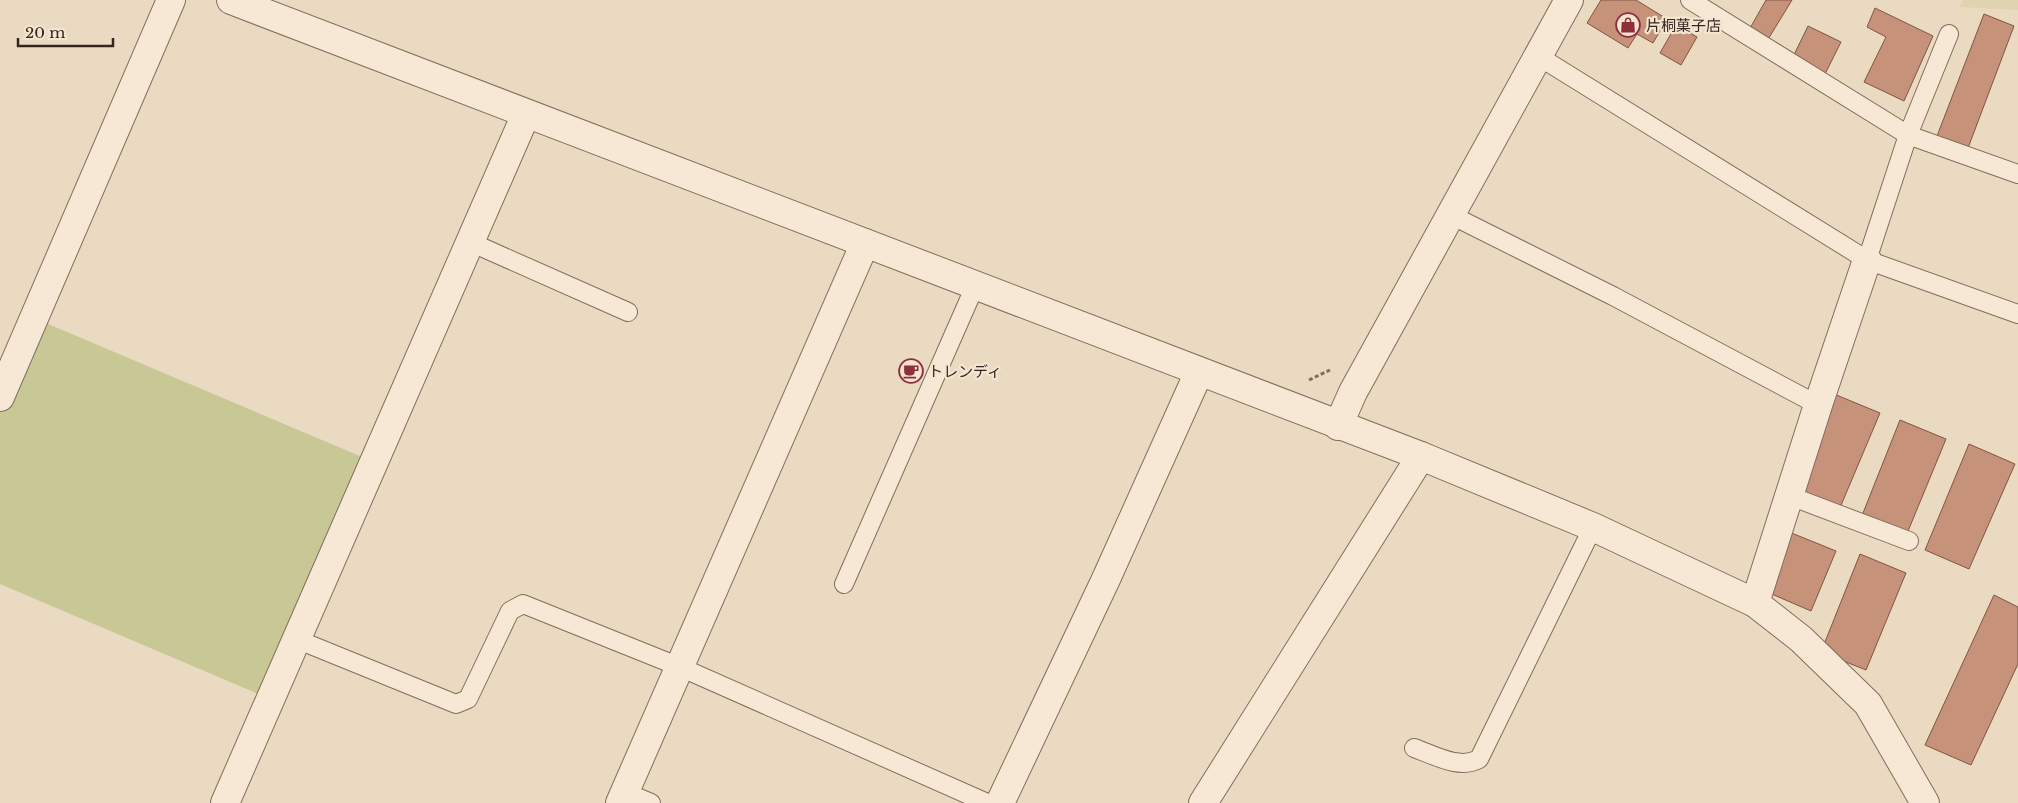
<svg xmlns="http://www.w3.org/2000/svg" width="2018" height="803" font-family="'Libre Baskerville','Noto Sans JP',serif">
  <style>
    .farmland { fill: #e0d3b0 }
    .green { fill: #c8c897 }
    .building { fill: #c6927a; stroke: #815442 }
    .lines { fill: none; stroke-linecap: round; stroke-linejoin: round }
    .service-casing { stroke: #836c5b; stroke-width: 20 }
    .minor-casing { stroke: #836c5b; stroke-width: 30 }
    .tertiary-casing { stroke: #836c5b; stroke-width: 30 }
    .path { stroke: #836c5b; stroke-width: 3; stroke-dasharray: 4 2.5; stroke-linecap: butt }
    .service { stroke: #f6e8d5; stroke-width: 18 }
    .minor { stroke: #f6e8d5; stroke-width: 28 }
    .tertiary { stroke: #f6e8d5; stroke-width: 28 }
    .labels { text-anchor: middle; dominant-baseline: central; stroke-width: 4.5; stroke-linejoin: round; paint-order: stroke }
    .poi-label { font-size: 15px; fill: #34261e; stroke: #f3e5d1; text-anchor: start }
  </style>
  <rect width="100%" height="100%" fill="#ebdac2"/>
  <!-- farmland -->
  <polygon class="farmland" points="1963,0 2018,0 2018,10 1960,7"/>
  <!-- green -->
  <polygon class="green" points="34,318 374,462 270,699 0,584 0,397"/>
  <!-- building -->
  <g class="building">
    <polygon points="1601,0 1636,0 1667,19 1653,43 1637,34 1628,48 1587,23"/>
    <polygon points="1766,0 1792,0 1767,41 1749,30"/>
    <polygon points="1875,8 1933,36 1904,101 1864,82 1886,37 1867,27"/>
    <polygon points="1984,14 2014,26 1968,148 1937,136"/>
    <polygon points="1676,25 1697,37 1681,65 1660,53"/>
    <polygon points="1808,26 1841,42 1823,78 1791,61"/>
    <polygon points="1834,394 1880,413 1839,510 1795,492"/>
    <polygon points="1900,420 1946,439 1906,536 1861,518"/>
    <polygon points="1969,444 2015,464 1969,569 1925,550"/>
    <polygon points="1789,532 1836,551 1811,611 1767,592"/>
    <polygon points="1860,554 1906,573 1866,670 1821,652"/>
    <polygon points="1994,595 2018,607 2018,664 1971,765 1925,745"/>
  </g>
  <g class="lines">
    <!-- service casing -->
    <g class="service-casing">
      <g id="service">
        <polyline points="1690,0 1908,135 2018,174"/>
        <polyline points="1538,56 1867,260 2018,314"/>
        <polyline points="1451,215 1613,296 1818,405"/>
        <polyline points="470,242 628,312"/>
        <polyline points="1867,260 1908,135 1949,34"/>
        <polyline points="1790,496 1909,541"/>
        <polyline points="844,584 975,286"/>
        <polyline points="296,639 456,704 468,699 510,611 523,604 680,667 987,803"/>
        <path d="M1414,748C1434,755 1459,770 1479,759L1593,527"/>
        <polyline points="625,792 651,803"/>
      </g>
    </g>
    <!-- minor casing -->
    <g class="minor-casing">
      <g id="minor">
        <polyline points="0,397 171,0"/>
        <polyline points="1755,603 1818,405 1867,260"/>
        <polyline points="225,803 526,114"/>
        <polyline points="620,803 865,243"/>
        <polyline points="1000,803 1106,579 1199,372"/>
        <polyline points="1203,803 1421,456"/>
      </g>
    </g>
    <!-- tertiary casing -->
    <g class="tertiary-casing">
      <g id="tertiary">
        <polyline points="231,0 1421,456 1593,527 1755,603 1801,639 1868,704 1925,803"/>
        <polyline points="1338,426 1353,392 1569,0"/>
      </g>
    </g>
    <!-- path -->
    <polyline class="path" points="1309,380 1330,370"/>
    <!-- service -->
    <use href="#service" class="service"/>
    <!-- minor -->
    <use href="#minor" class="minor"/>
    <!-- tertiary -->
    <use href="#tertiary" class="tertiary"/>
  </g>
  <!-- icons -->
  <defs>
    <g id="shop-ring" transform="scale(1.25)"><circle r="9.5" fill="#f3e5d1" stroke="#8e2f3a" stroke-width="1.5"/><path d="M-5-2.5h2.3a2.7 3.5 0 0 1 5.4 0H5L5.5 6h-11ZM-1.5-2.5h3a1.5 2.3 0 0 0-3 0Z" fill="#8e2f3a"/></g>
    <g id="cafe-ring" transform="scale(1.25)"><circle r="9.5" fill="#f3e5d1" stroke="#8e2f3a" stroke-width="1.5"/><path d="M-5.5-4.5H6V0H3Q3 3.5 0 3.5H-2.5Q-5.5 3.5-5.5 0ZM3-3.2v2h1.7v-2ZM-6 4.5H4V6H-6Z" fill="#8e2f3a"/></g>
  </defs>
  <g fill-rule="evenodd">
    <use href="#shop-ring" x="1628" y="25"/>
    <use href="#cafe-ring" x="911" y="371"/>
  </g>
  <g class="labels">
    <!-- poi labels -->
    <g class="poi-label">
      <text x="1646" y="25">片桐菓子店</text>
      <text x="928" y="371">トレンディ</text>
    </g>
  </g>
  <!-- scale -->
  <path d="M18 38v8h95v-8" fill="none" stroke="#34261e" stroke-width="2.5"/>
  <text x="25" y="38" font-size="15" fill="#34261e" stroke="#f3e5d1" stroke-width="4" paint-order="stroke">20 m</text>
</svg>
